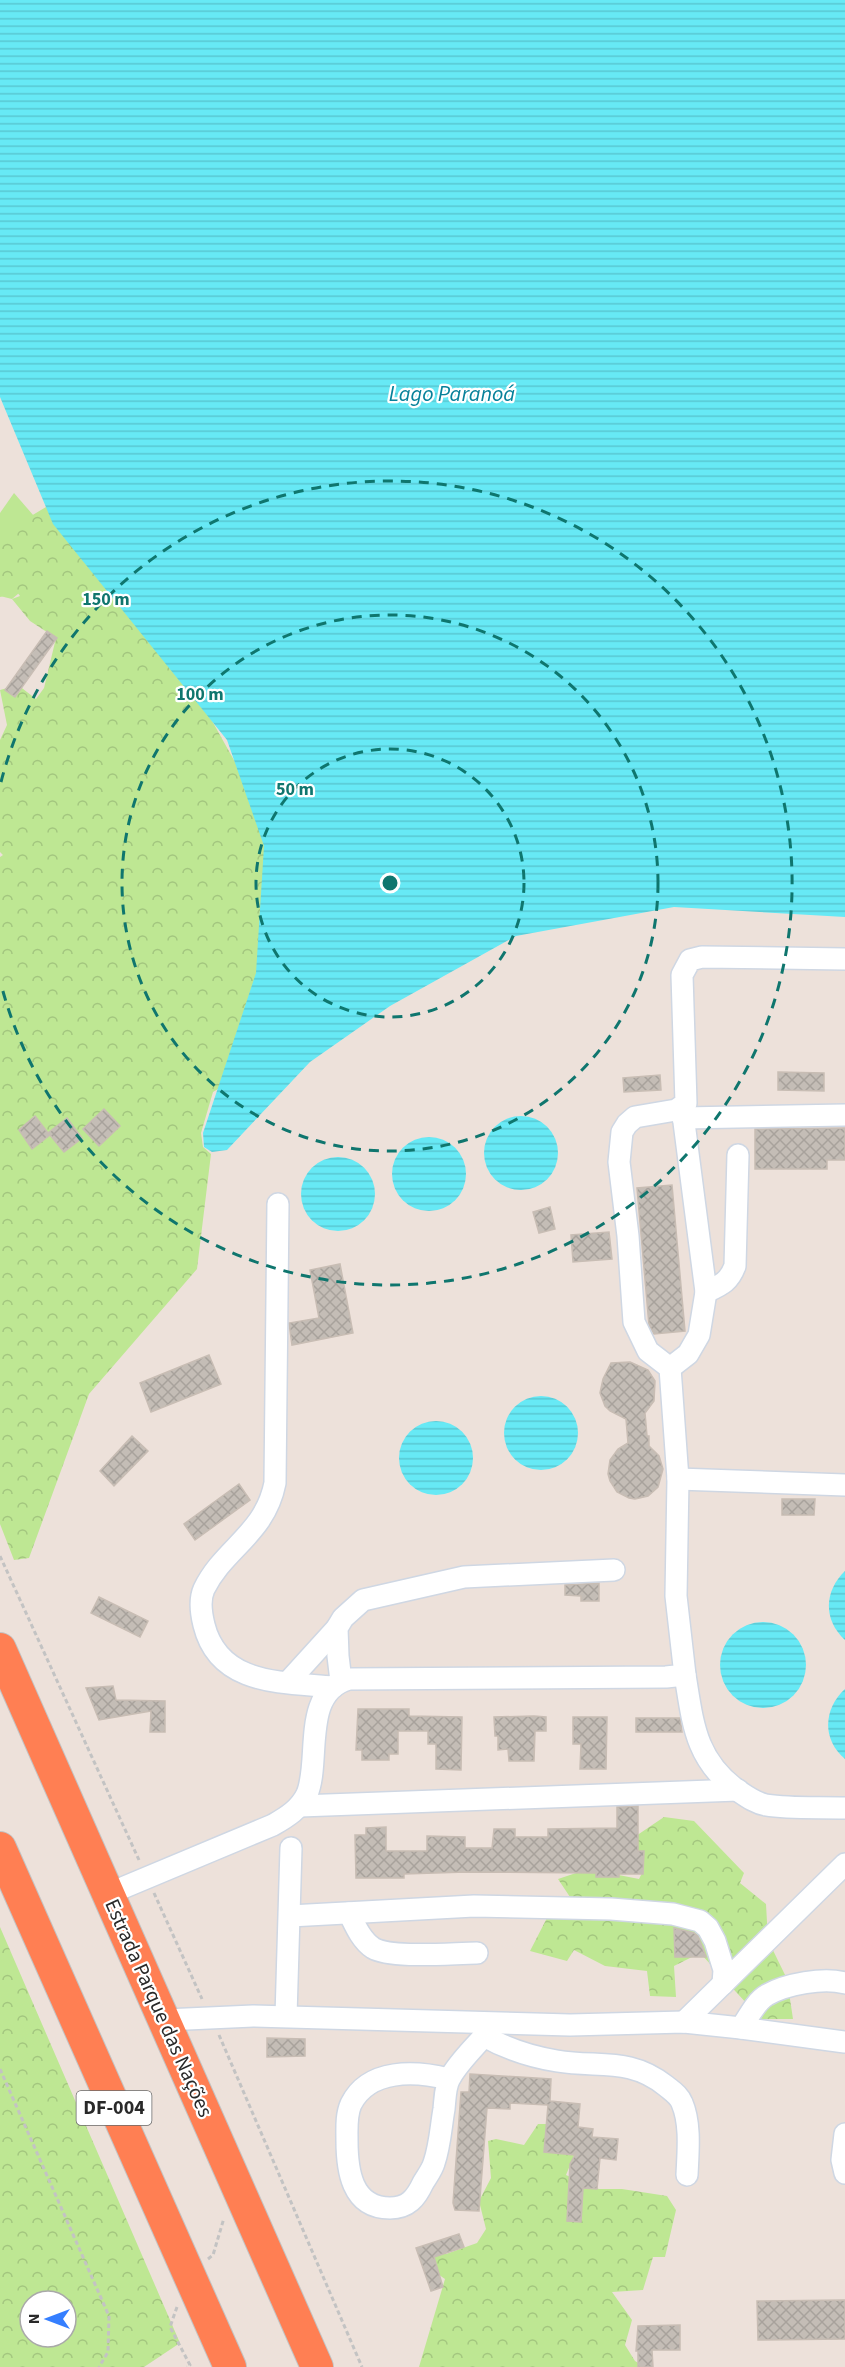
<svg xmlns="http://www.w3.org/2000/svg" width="845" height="2367" font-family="'Source Sans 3',sans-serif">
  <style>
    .grass { fill: #bee793 }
    .forest { fill: url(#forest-crowns); fill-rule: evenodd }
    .water { fill: url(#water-rules) }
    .building { fill: url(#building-cross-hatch); stroke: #c8bdb4; stroke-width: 1.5 }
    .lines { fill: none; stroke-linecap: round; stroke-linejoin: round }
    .minor-casing { stroke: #cfd7e3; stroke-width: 24 }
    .highway-casing { stroke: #c3c3c3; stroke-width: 34 }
    .path { stroke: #c3c3c3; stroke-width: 3; stroke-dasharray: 4.5 3; stroke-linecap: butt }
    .minor { stroke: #fff; stroke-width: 21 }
    .highway { stroke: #ff7f53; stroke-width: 32 }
    .ring { fill: none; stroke: #0f766e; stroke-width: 3; stroke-dasharray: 10 8 }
    .labels { text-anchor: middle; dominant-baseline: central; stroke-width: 4.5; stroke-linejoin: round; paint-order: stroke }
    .shield { fill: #fff; stroke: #696969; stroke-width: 1.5 }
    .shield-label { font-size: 20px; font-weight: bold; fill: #292929 }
    .street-label { font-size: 21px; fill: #292929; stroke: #fff }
    .water-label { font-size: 22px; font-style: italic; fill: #07819a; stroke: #fff }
    .centre { fill: #0f766e; stroke: #fff; stroke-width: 3 }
    .ring-label { font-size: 18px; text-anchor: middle; font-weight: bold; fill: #0f766e; stroke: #fff; stroke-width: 4.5; stroke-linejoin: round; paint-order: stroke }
  </style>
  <defs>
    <pattern id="forest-crowns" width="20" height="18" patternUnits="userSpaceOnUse" patternTransform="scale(1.5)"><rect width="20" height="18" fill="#bee793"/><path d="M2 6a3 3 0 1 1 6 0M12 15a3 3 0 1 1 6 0" fill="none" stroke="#a3c67f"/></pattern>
    <pattern id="water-rules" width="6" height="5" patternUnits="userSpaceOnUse" patternTransform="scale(1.5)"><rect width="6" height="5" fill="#67e9f5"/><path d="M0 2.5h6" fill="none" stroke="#59c8d2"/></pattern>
    <pattern id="building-cross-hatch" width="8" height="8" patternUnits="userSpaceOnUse" patternTransform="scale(1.5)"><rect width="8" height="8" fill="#c4bdb6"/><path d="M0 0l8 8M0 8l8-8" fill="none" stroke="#a8a29c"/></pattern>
  </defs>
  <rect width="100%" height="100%" fill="#ede1da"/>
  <!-- grass -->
  <polygon class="grass" points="14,493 66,553 12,599 0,596 0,513"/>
  <!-- forest -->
  <g class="forest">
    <polygon points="66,495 211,719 235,762 570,881 213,1092 201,1133 203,1147 211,1154 197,1269 89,1394 29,1558 14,1560 0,1524 0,857 3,855 0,852 0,740 7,725 0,690 18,685 36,699 44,688 56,638 30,621 12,599 20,596 17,592 0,597 0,548 26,519"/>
    <polygon points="664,1817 694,1821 744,1873 740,1883 766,1904 768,1940 787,1979 793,2019 761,2019 700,1953 674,1966 676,1997 650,1996 647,1971 605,1966 574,1950 567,1961 530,1951 548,1916 574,1903 558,1879 588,1869 639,1879 644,1869 630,1840"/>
    <path d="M0,1927L180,2343L144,2367H0ZM30,2301H66V2337H30Z"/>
    <polygon points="538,2124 566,2124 578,2146 566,2175 599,2189 622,2189 667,2196 676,2210 665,2257 653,2257 643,2290 612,2292 632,2320 625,2345 635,2361 645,2367 419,2367 445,2279 422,2263 443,2246 446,2254 477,2243 486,2229 479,2201 491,2178 488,2141 496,2139 524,2145"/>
  </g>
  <!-- water -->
  <g class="water">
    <polygon points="0,0 845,0 845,917 674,907 516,936 390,1006 310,1062 227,1150 212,1152 204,1147 203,1133 256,973 264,846 227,740 53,524 0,397"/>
    <circle cx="521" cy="1153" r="37"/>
    <circle cx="429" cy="1174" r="37"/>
    <circle cx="338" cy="1194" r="37"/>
    <circle cx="541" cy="1433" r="37"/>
    <circle cx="436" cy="1458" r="37"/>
    <path d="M845,1571V1640C823,1620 824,1591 845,1571Z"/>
    <circle cx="763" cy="1665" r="43"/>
    <path d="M845,1689V1759C822,1740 823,1709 845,1689Z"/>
  </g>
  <!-- building -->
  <g class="building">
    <polygon points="47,631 57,638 15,697 5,690"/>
    <polygon points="778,1072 824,1073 824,1091 778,1090"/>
    <polygon points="660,1075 661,1090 624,1092 623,1078"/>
    <polygon points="104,1109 120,1126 99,1146 83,1129"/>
    <polygon points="35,1116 48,1133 67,1118 82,1138 64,1152 50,1135 32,1149 19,1130"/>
    <polygon points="845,1128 845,1160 827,1160 827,1169 755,1169 755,1129"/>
    <polygon points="672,1185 685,1331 654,1334 649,1325 637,1188"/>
    <polygon points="550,1207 555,1229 539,1233 533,1212"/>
    <polygon points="609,1232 612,1259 573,1262 571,1235"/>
    <polygon points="340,1264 353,1333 292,1345 289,1323 319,1318 310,1270"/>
    <polygon points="209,1355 221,1384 151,1412 140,1383"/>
    <polygon points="630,1362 648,1370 655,1381 654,1401 645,1413 647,1436 649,1436 649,1446 659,1456 663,1469 658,1487 648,1496 635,1499 629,1498 617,1492 610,1481 608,1474 610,1460 618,1449 628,1443 626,1419 610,1411 605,1406 600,1393 603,1379 611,1363"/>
    <polygon points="132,1436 148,1451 114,1486 100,1471"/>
    <polygon points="239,1484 250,1500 195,1540 184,1524"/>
    <polygon points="782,1499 815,1499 814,1515 782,1515"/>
    <polygon points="599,1583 599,1601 581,1601 581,1596 565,1595 565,1585"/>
    <polygon points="99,1597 148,1621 140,1637 91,1613"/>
    <polygon points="113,1686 116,1700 165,1701 165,1732 150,1732 151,1711 99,1720 86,1688"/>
    <polygon points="358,1709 409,1709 409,1716 462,1717 461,1770 436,1769 436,1744 428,1744 428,1731 398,1731 398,1754 389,1754 389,1760 362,1760 362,1750 356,1750"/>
    <polygon points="534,1716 546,1717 546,1731 535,1731 534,1761 509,1761 508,1749 498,1750 498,1736 495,1736 494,1717"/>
    <polygon points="573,1717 607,1717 606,1769 580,1769 581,1744 573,1744"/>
    <polygon points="636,1718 680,1718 682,1732 636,1732"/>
    <polygon points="638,1806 638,1851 644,1851 643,1874 619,1874 619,1877 596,1877 596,1873 466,1872 404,1874 404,1878 356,1878 355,1835 366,1835 366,1828 386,1827 386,1851 427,1851 427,1836 465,1837 465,1848 492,1848 494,1829 515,1829 515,1837 548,1837 548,1829 617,1828 617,1807"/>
    <polygon points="674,1928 694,1933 698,1936 706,1957 675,1957"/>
    <polygon points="267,2038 305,2039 305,2056 267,2057"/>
    <polygon points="470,2074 551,2079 550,2101 580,2104 578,2127 593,2129 592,2137 618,2139 616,2160 600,2158 597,2189 583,2188 581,2222 567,2221 570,2164 575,2155 544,2152 548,2105 510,2103 510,2109 487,2108 479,2211 455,2210 453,2203 461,2092 469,2092"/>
    <polygon points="459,2234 464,2247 434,2257 443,2287 431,2291 416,2248"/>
    <polygon points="845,2300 845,2339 758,2340 757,2301"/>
    <polygon points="680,2325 680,2350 652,2350 653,2367 638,2367 638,2351 636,2351 638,2326"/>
  </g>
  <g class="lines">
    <!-- minor casing -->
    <g class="minor-casing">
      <g id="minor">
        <polyline points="683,1118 845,1115"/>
        <path d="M278,1204L275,1483C265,1534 224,1548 204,1589C199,1600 201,1613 204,1625C219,1686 283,1682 333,1687"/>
        <path d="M706,1292C721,1285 729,1282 735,1266L738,1155"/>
        <polyline points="670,1368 688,1354 699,1335 706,1292 682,1107"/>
        <polyline points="678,1479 845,1485"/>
        <path d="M685,1675C693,1723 695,1759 737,1790C746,1796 755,1803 766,1805C791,1809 819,1807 845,1808"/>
        <polyline points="341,1681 338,1656 337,1628 343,1618 363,1600 464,1577 614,1570"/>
        <polyline points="288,1682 337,1628"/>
        <polyline points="300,1806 738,1790"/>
        <path d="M108,1894L273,1825C287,1817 300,1809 307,1794C321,1761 301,1692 349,1679L666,1677L685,1675L676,1596L678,1479L670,1368L648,1351L634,1322L628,1236L619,1162L622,1132L627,1124L635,1117L676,1110L686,1103L682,975L690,960L702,957L845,959"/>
        <path d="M349,1913C355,1925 361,1940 373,1948C392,1959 453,1953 477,1953"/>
        <polyline points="290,1916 474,1906 611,1909 673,1914 700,1921 708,1928 715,1941 724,1970 723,1984"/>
        <polyline points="286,2016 291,1848"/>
        <polyline points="165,2020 253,2016 570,2025 684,2022 741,2028 845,2042"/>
        <polyline points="684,2022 845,1864"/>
        <path d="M483,2023L484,2036C507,2049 532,2057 557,2061C599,2068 630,2057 666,2086C672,2091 679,2095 682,2103C691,2124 688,2152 687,2175"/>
        <path d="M741,2028C748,2018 756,2001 767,1995C786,1984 824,1977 845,1983"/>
        <path d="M448,2079C416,2071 369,2068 351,2104C346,2115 347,2128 347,2140C347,2169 351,2208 390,2208C408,2208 416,2198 423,2183C427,2176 432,2170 434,2163C440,2146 441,2126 444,2109C445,2100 445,2086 450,2078C458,2063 473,2049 484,2036"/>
        <polyline points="845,2134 842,2160 845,2173"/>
      </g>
    </g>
    <!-- highway casing -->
    <g class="highway-casing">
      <g id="highway">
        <polyline points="0,1649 317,2367"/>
        <polyline points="0,1848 230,2367"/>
      </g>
    </g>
    <!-- path -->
    <g class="path">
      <polyline points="0,1556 139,1860"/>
      <polyline points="154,1893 202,1999"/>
      <polyline points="219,2035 362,2367"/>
      <polyline points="0,2069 109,2316 108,2352 99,2367"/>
      <polyline points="208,2259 213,2255 224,2218"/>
      <polyline points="177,2307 170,2327 190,2365 187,2367"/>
    </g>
    <!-- minor -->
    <use href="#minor" class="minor"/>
    <!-- highway -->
    <use href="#highway" class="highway"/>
  </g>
  <!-- distance rings -->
  <g class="ring">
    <circle cx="390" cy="883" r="134"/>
    <circle cx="390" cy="883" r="268"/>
    <path d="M1 782A402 402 0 1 1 1 984"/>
  </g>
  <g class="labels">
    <!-- shield labels -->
    <rect class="shield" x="76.5" y="2091" width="75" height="34" rx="4.5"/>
    <g class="shield-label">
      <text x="114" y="2108">DF-004</text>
    </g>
    <!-- street labels -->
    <g class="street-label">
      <text transform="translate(159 2008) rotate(66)">Estrada Parque das Nações</text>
    </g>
    <!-- water labels -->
    <g class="water-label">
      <text x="452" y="394">Lago Paranoá</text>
    </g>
  </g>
  <circle cx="390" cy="883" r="9" class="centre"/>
  <g class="ring-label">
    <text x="106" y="605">150 m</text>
    <text x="200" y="700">100 m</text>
    <text x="295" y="795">50 m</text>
  </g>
  <!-- north arrow -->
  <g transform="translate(48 2319) rotate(270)"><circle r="28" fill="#ffffff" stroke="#a9a9a9" stroke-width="1.5"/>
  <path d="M0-4.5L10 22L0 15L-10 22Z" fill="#357fff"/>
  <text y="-9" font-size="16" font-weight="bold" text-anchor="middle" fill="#292929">N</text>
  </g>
</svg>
